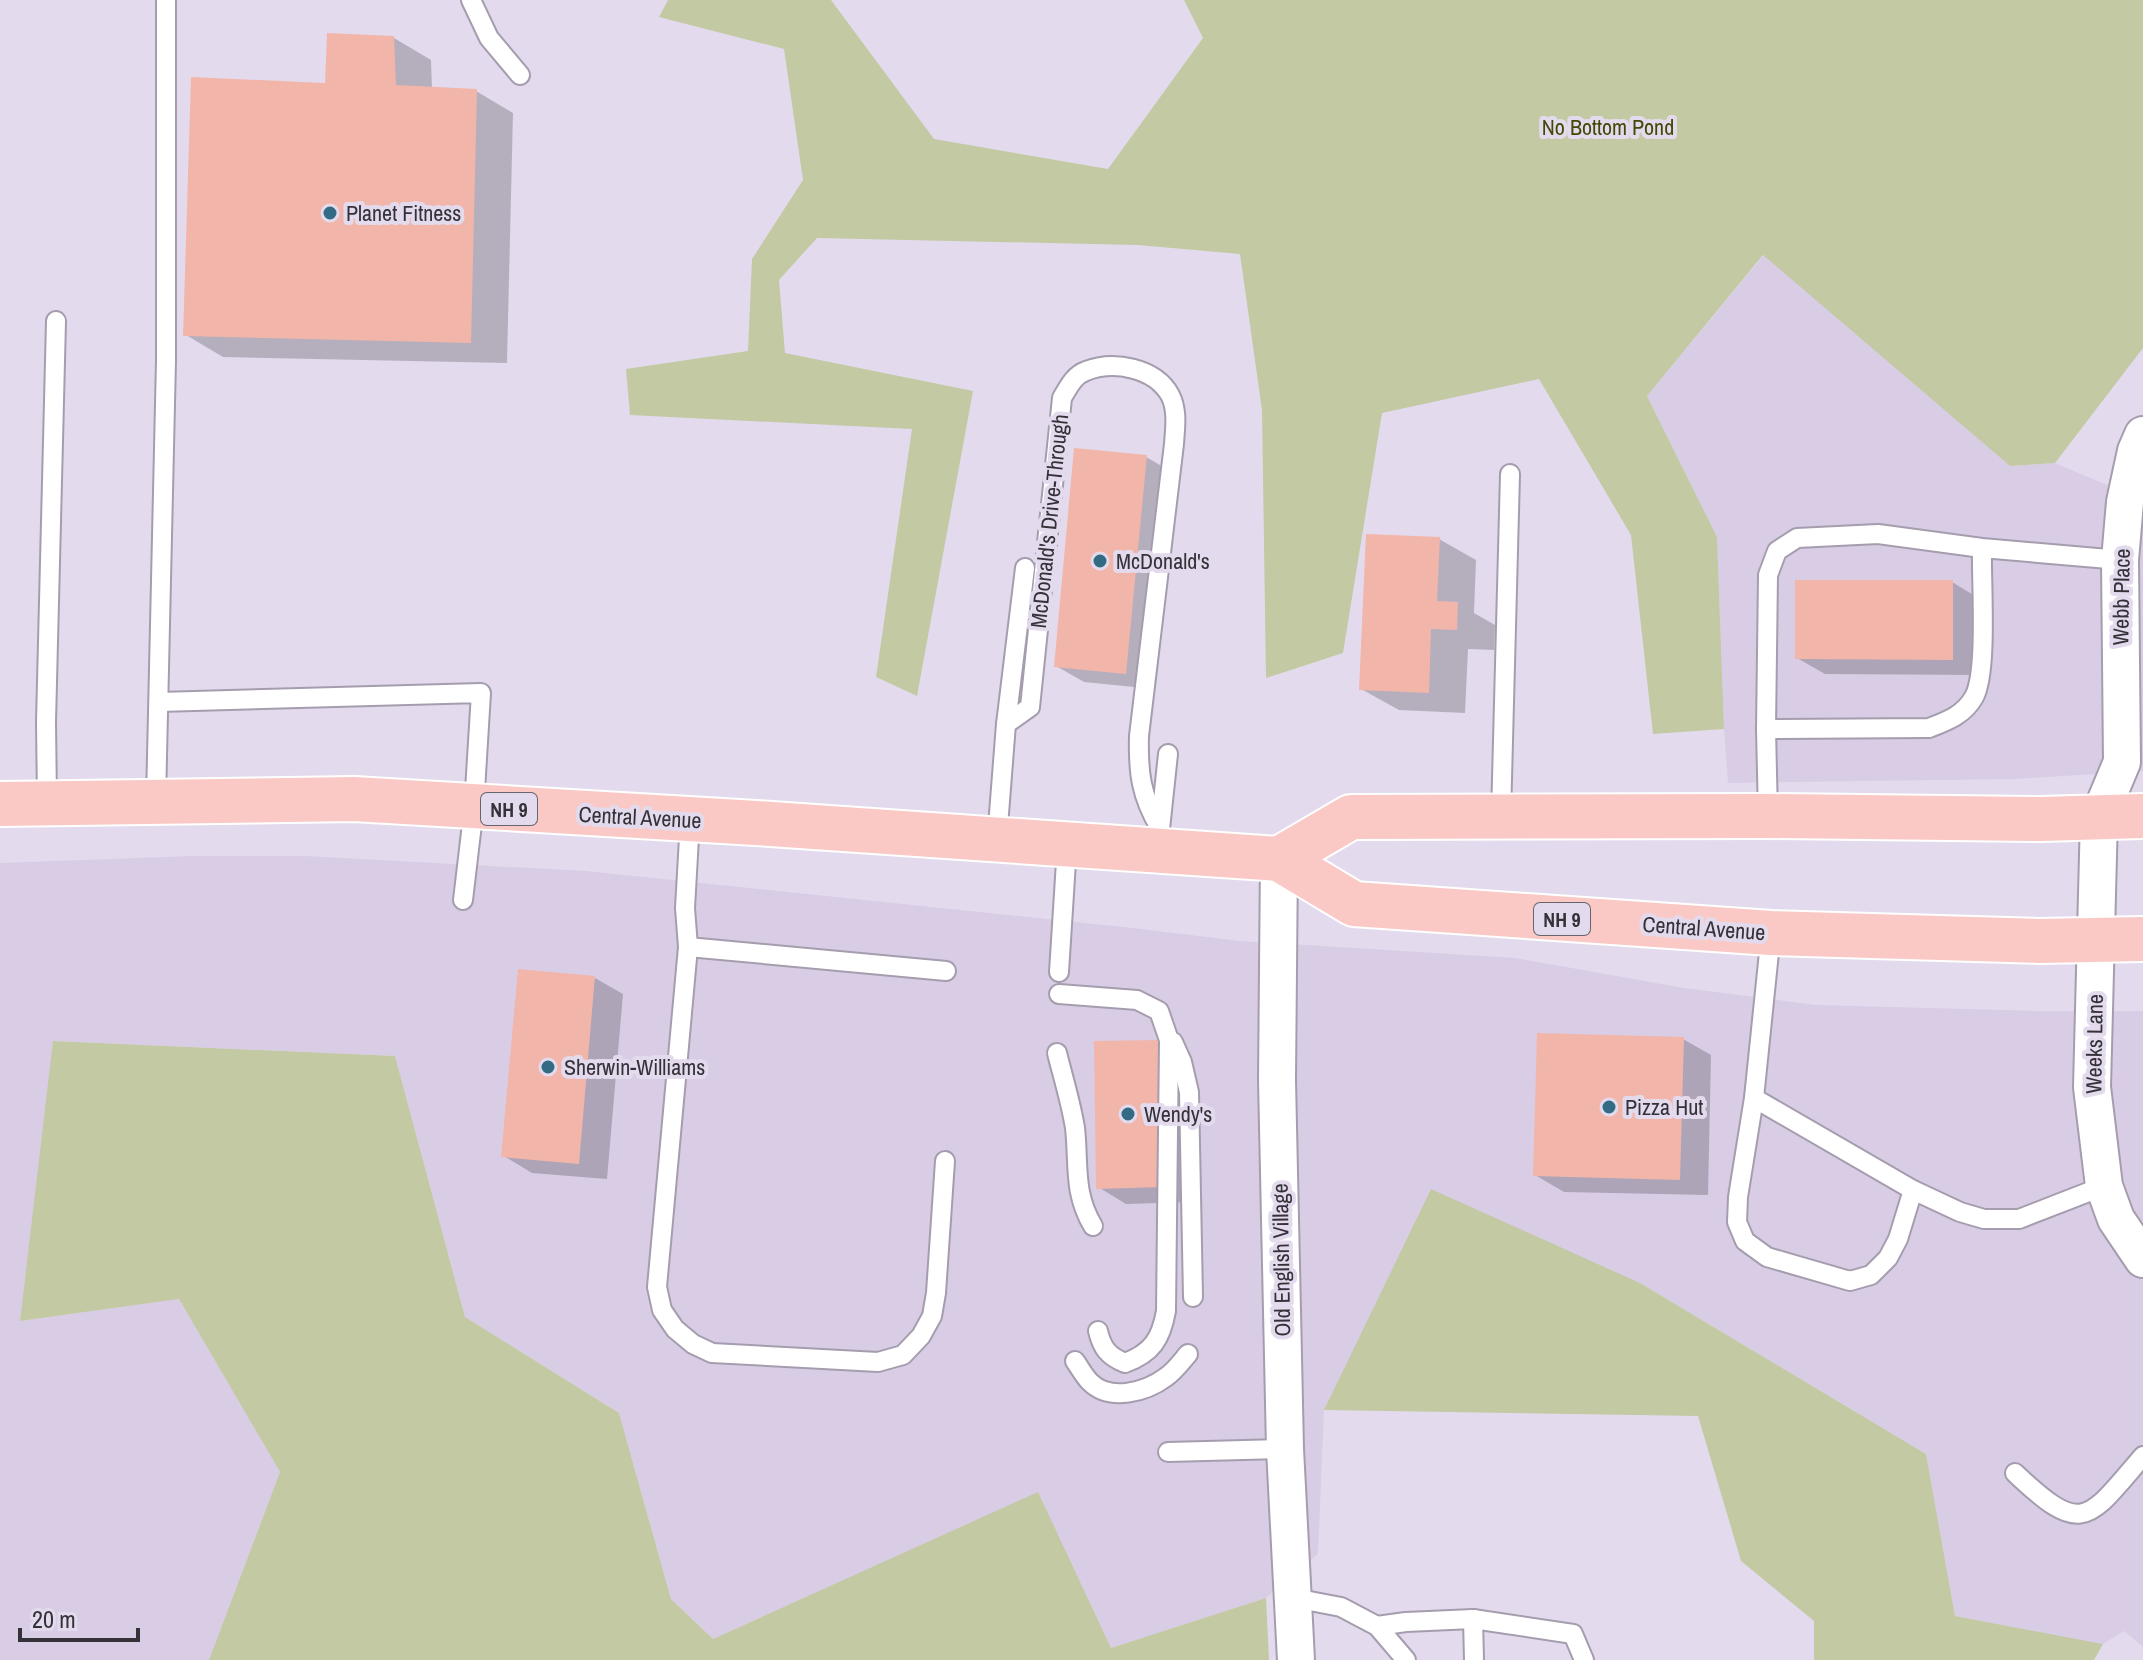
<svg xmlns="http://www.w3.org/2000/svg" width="2143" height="1660" font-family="'Archivo Narrow',sans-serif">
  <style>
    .built { fill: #d9cde6 }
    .green { fill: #c3c9a3 }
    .shadow { fill: #0003 }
    .building { fill: #f2b5aa }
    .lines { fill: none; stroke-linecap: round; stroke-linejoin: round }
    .service-casing { stroke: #a59dae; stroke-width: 22 }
    .minor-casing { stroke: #a59dae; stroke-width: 40 }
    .primary-casing { stroke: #fff; stroke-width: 48 }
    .service { stroke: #fff; stroke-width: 18 }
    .minor { stroke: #fff; stroke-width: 36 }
    .primary { stroke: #fac9c5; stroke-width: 44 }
    .poi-dot { fill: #336b85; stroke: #e3dbed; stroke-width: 3 }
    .labels { text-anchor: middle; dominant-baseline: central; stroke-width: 8; stroke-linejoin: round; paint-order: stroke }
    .shield { fill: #e3dbed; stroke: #68646e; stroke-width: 2 }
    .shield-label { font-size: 20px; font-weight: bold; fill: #343138 }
    .park-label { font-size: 22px; fill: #434805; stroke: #e3dbed }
    .poi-label { font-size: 22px; fill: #343138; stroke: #e3dbed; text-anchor: start }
    .street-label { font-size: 22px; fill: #343138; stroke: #e3dbed }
  </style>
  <rect width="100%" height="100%" fill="#e3dbed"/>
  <!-- built -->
  <g class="built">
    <polygon points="1764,255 2010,466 2055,463 2143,500 2143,771 2015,779 1728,783 1724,729 1717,537 1647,396"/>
    <polygon points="191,856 305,856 586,871 1133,928 1240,941 1515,958 1684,988 1816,1005 2041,1011 2143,1011 2143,1647 2124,1631 2103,1644 1955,1616 1926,1454 1640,1283 1324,1410 1318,1554 1266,1598 1111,1648 1038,1493 713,1639 671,1599 619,1413 465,1317 395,1056 54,1041 20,1321 179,1299 280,1472 209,1660 0,1660 0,863"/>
  </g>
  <!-- green -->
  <g class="green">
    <polygon points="668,0 831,0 934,139 1108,169 1203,38 1184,0 2143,0 2143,348 2055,463 2010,466 1763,255 1647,396 1717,537 1724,729 1653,734 1631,535 1539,379 1382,413 1343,653 1266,678 1262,410 1240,254 1138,245 817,238 779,280 785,353 973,391 917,696 876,677 912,429 630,415 626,369 748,351 752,259 803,180 784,49 659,17"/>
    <polygon points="53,1041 395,1056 465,1317 619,1413 671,1599 713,1639 1038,1492 1111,1648 1266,1598 1269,1660 209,1660 280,1472 179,1299 20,1321"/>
    <polygon points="1431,1189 1640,1283 1926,1454 1955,1616 2103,1644 2094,1660 1814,1660 1814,1621 1741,1561 1698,1416 1324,1410"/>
  </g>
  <!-- shadow -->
  <g class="shadow">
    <polygon points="394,38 431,60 432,89 476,91 513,113 507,363 223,357 186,335 327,85"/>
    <polygon points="1146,457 1174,473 1154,689 1084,682 1056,666"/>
    <polygon points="1439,539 1476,560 1474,613 1495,625 1494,650 1468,649 1465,713 1399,710 1361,689"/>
    <polygon points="1952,582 1980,599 1980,675 1825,674 1797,658"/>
    <polygon points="595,978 623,994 607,1179 532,1173 504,1156"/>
    <polygon points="1683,1039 1711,1055 1708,1195 1564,1192 1535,1175"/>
    <polygon points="1188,1058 1191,1202 1126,1204 1098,1187"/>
  </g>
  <!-- building -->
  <g class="building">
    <polygon points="327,33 394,36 396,85 477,89 471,343 183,336 191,77 325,83"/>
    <polygon points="1074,448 1147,455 1126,674 1054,667"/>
    <polygon points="1366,534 1440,537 1437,601 1458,602 1457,630 1431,629 1429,693 1359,690"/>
    <polygon points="1795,580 1953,580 1953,660 1795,659"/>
    <polygon points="518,969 595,976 579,1164 501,1157"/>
    <polygon points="1537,1033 1684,1037 1680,1180 1533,1176"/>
    <polygon points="1161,1040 1163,1187 1096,1189 1094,1041"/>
  </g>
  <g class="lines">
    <!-- service casing -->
    <g class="service-casing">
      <g id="service">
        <polyline points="471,0 489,38 520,75"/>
        <path d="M1982,548C1981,581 1988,672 1974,697C1964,715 1947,721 1929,728L1766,729L1768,575L1777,551L1797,538L1878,534L1982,548L2120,560"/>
        <polyline points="159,702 481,693 474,807 463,900"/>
        <path d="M1006,724L1030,707L1062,398C1068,388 1074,375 1086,371C1114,360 1155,368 1170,395C1178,410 1175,428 1174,444L1139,736C1138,773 1141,796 1160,828"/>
        <polyline points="1766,729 1768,816"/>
        <polyline points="47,801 46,722 56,321"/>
        <polyline points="156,801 166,360 166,0"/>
        <polyline points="1501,817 1510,474"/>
        <polyline points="690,820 685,908 688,947 946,971"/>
        <polyline points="1160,829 1168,754"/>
        <polyline points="997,839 1006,724 1025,568"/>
        <polyline points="1771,933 1754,1098 1913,1190 1960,1212 1984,1219 2019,1219 2104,1186"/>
        <polyline points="688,947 657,1287 662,1310 675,1329 693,1344 712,1353 878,1362 903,1355 921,1336 932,1316 936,1293 945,1161"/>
        <polyline points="1059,972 1067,846"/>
        <path d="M1059,994L1137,1000L1159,1011L1169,1040L1166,1311C1161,1339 1152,1353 1125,1363C1108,1356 1102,1348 1098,1331"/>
        <polyline points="1173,1042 1182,1062 1189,1092 1193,1297"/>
        <path d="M1057,1053C1063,1077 1071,1103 1075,1128C1079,1164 1073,1193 1093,1226"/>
        <polyline points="1754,1098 1738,1197 1737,1222 1745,1241 1767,1257 1850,1281 1871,1275 1888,1258 1898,1239 1913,1190"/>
        <path d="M1075,1361C1080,1368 1084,1376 1090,1382C1110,1402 1146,1392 1166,1377C1175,1371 1181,1362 1188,1354"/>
        <polyline points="1168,1452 1285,1449"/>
        <path d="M2015,1473C2083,1538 2088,1520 2143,1456"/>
        <polyline points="1294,1598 1341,1607 1377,1626 1406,1660"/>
        <polyline points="1473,1619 1474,1660"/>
        <polyline points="1377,1626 1406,1622 1473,1619 1573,1634 1584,1660"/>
      </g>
    </g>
    <!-- minor casing -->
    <g class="minor-casing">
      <g id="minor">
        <polyline points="2143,435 2136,451 2125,502 2120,560 2122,762 2099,817 2092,1087 2104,1186 2116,1219 2143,1259"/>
        <polyline points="1279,859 1277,1080 1285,1449 1296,1660"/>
      </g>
    </g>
    <!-- primary casing -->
    <g class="primary-casing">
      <g id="primary">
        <polyline points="0,804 354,799 756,823 1279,859 1354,904 1771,933 2039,941 2143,939"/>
        <polyline points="1279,859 1351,817 1768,816 2041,819 2143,816"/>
      </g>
    </g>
    <!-- service -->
    <use href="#service" class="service"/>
    <!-- minor -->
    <use href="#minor" class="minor"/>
    <!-- primary -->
    <use href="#primary" class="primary"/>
  </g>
  <!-- markers -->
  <g class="poi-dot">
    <circle cx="330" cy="213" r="8"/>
    <circle cx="1100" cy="561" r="8"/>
    <circle cx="548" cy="1067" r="8"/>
    <circle cx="1609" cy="1107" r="8"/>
    <circle cx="1128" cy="1114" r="8"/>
  </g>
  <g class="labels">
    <!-- shield labels -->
    <g class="shield">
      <rect x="481" y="793" width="56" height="32" rx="6"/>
      <rect x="1534" y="903" width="56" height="32" rx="6"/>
    </g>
    <g class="shield-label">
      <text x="509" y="809">NH 9</text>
      <text x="1562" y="919">NH 9</text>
    </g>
    <!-- park labels -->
    <g class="park-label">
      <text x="1608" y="127">No Bottom Pond</text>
    </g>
    <!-- poi labels -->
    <g class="poi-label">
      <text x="346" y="213">Planet Fitness</text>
      <text x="1116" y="561">McDonald's</text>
      <text x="564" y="1067">Sherwin-Williams</text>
      <text x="1625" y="1107">Pizza Hut</text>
      <text x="1144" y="1114">Wendy's</text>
    </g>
    <!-- street labels -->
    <g class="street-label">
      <text transform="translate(1049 521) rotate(-84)">McDonald's Drive-Through</text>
      <text transform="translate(2121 597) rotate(-89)">Webb Place</text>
      <text transform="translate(640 817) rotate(3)">Central Avenue</text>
      <text transform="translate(1704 928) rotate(4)">Central Avenue</text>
      <text transform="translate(2094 1044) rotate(-89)">Weeks Lane</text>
      <text transform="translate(1281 1260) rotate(-91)">Old English Village</text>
    </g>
  </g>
  <!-- scale -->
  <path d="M20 1628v12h118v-12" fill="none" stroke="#343138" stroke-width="4"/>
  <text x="32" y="1628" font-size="24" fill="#343138" stroke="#e3dbed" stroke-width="6" paint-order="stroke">20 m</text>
</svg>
